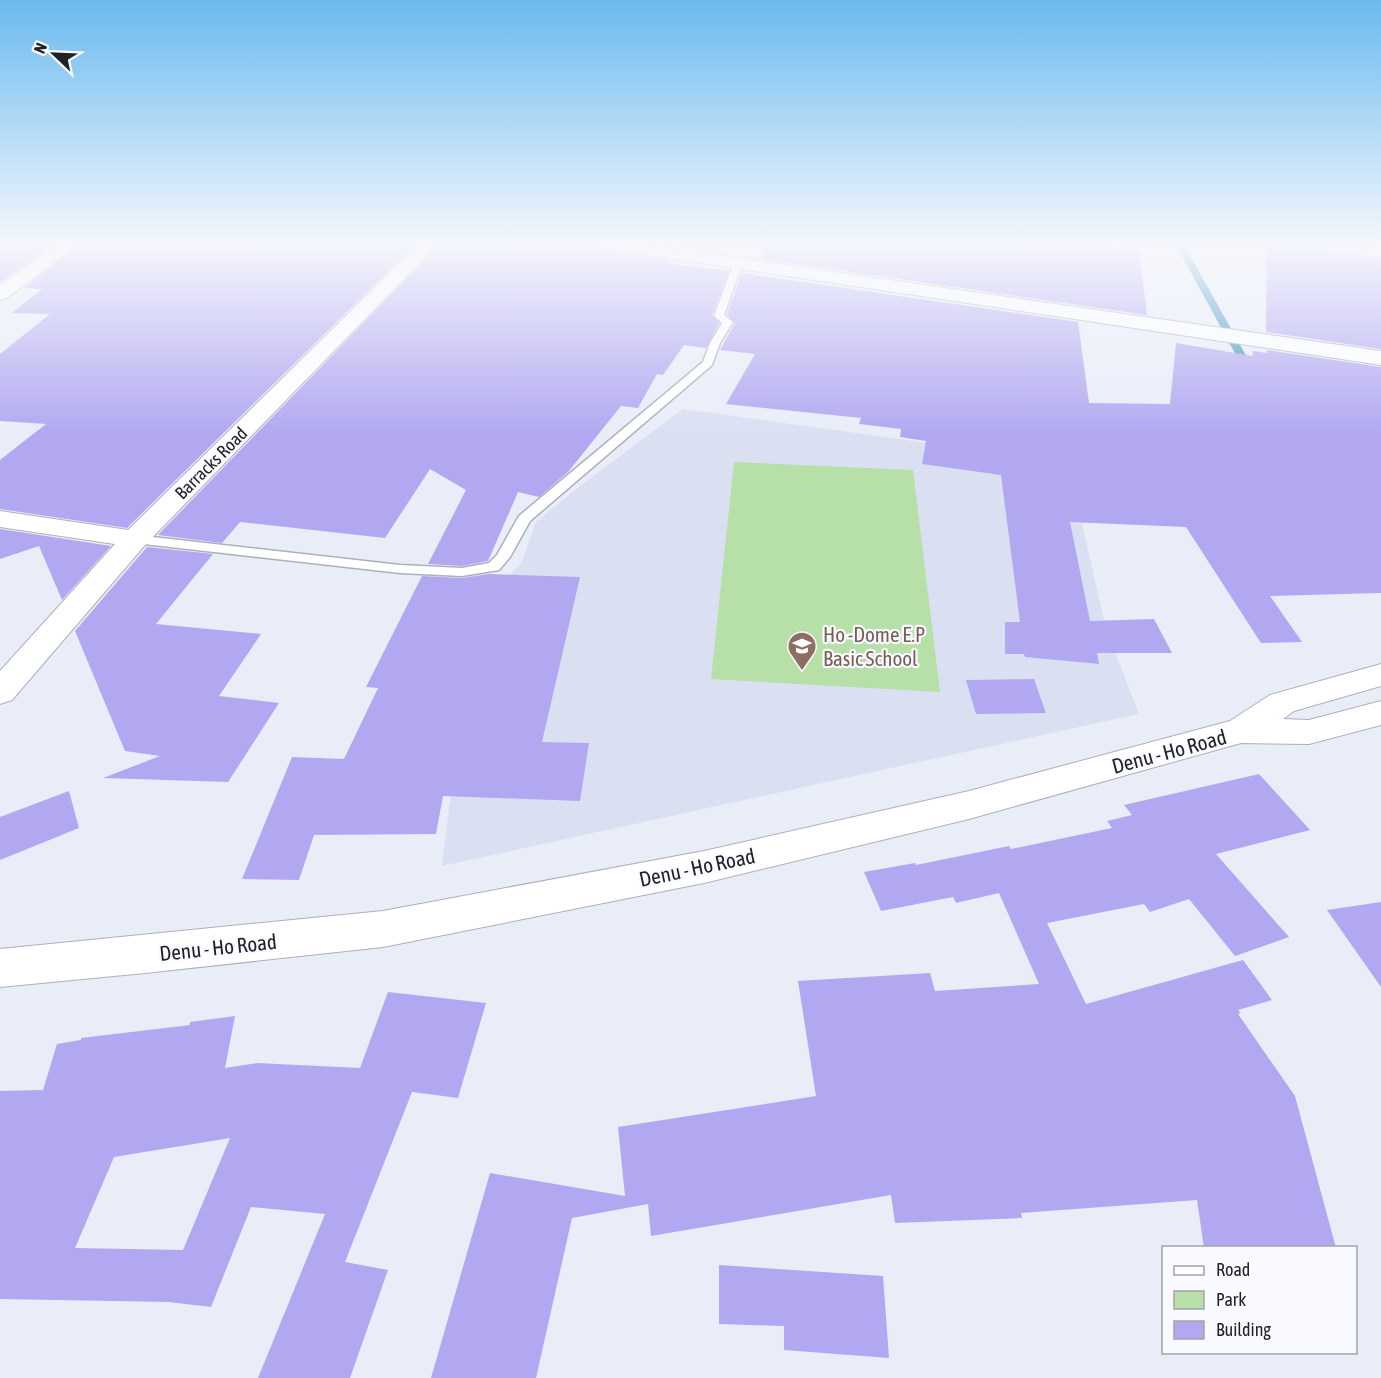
<svg xmlns="http://www.w3.org/2000/svg" width="1381" height="1378" font-family="'Asap Condensed',sans-serif">
  <style>
    .built { fill: #dae0f2 }
    .green { fill: #b6e0a7 }
    .lines { fill: none; stroke-linecap: round; stroke-linejoin: round }
    .stream { fill: #4093ba; fill-rule: evenodd }
    .building { fill: #b1a8f1; fill-rule: evenodd }
    .service-casing { stroke: #adb0bb; stroke-width: 3 }
    .minor-casing { stroke: #adb0bb; stroke-width: 2 }
    .tertiary-casing { stroke: #adb0bb; stroke-width: 2 }
    .primary-casing { stroke: #adb0bb; stroke-width: 2 }
    .service { fill: #fff; fill-rule: evenodd }
    .minor { fill: #fff; fill-rule: evenodd }
    .tertiary { fill: #fff; fill-rule: evenodd }
    .primary { fill: #fff; fill-rule: evenodd }
    .labels { text-anchor: middle; dominant-baseline: central; stroke-width: 4.5; stroke-linejoin: round; paint-order: stroke }
    .far-street-label { font-size: 18px; fill: #212226; stroke: #f9faff }
    .education-label { font-size: 21px; fill: #785e54; stroke: #f9faff; text-anchor: start }
    .street-label { font-size: 21px; fill: #212226; stroke: #f9faff }
  </style>
  <rect width="100%" height="100%" fill="#e9edf8"/>
  <!-- built -->
  <polygon class="built" points="683,409 1021,456 1081,520 1106,628 1139,714 442,866 449,807 465,733 506,578 521,564 536,522 576,489"/>
  <!-- green -->
  <polygon class="green" points="734,462 913,470 940,692 711,679"/>
  <g class="lines">
    <!-- stream -->
    <polygon class="stream" points="1175,243 1183,243 1253,368 1251,370 1243,368"/>
  </g>
  <!-- building -->
  <g class="building">
    <polygon points="0,243 57,243 0,282"/>
    <polygon points="82,243 417,243 127,528 0,509 0,460 46,424 0,421 0,354 50,314 12,313 42,289 24,288"/>
    <polygon points="441,243 590,243 595,249 668,260 665,263 729,271 712,315 719,323 706,348 684,345 663,375 657,374 638,408 621,406 568,472 539,497 518,492 488,561 462,566 428,564 466,490 430,469 385,538 240,522 222,543 158,535"/>
    <polygon points="767,243 1093,243 1092,246 1139,250 1147,315 762,259"/>
    <polygon points="1267,245 1381,257 1381,349 1266,332"/>
    <polygon points="742,273 1078,322 1089,403 1170,404 1176,343 1253,356 1252,351 1267,353 1267,350 1381,367 1381,593 1270,596 1302,642 1261,643 1186,527 1070,522 1090,621 1154,619 1172,653 1097,653 1099,664 1025,657 1024,654 1005,654 1005,622 1020,622 1001,475 922,464 926,441 900,437 901,429 859,424 861,418 726,404 755,354 720,350 735,323 727,314"/>
    <polygon points="0,529 111,546 62,600 39,546 0,559"/>
    <polygon points="147,547 213,554 156,624 261,634 219,696 279,703 228,782 103,778 160,756 125,751 75,631"/>
    <polygon points="489,574 580,577 542,742 589,743 580,801 443,796 436,834 314,835 299,880 242,879 292,757 344,759 378,688 366,687 422,576 462,578"/>
    <polygon points="1034,679 1046,713 976,714 966,680"/>
    <polygon points="1259,774 1310,830 1216,854 1289,937 1235,956 1189,899 1150,912 1144,904 1047,923 1086,1004 1243,960 1272,1000 1238,1010 1241,1013 1238,1014 1295,1096 1336,1248 1204,1248 1197,1200 1021,1213 1022,1218 895,1223 891,1195 651,1236 648,1204 572,1218 536,1378 431,1378 490,1173 625,1196 618,1127 816,1096 798,981 930,973 935,991 1039,984 999,893 956,903 953,897 881,911 864,872 915,863 916,865 1009,846 1011,849 1112,828 1107,821 1132,815 1124,805"/>
    <polygon points="69,791 79,828 0,860 0,817"/>
    <polygon points="1381,902 1381,987 1327,910"/>
    <path d="M388,992L486,1003L458,1098L412,1092L345,1262L388,1270L350,1378H258L325,1214L251,1207L211,1307L169,1302L0,1299V1091L43,1090L57,1044L81,1040V1038L190,1025V1022L235,1016L225,1068L257,1063L360,1068ZM230,1138L183,1250L75,1248L114,1157Z"/>
    <polygon points="719,1265 883,1276 889,1358 784,1350 784,1326 719,1324"/>
  </g>
  <g class="lines">
    <!-- service casing -->
    <g class="service-casing">
      <polygon id="service" points="735,260 743,262 724,315 733,322 720,343 712,365 530,521 510,557 499,570 462,576 400,573 135,543 128,539 135,535 400,565 462,568 489,563 497,555 519,516 703,362 710,343 722,323 714,316"/>
    </g>
    <!-- minor casing -->
    <g class="minor-casing">
      <g id="minor">
        <polygon points="60,243 80,243 7,298 0,300 0,285"/>
        <polygon points="0,511 135,531 145,533 149,539 145,545 135,547 0,527"/>
      </g>
    </g>
    <!-- tertiary casing -->
    <g class="tertiary-casing">
      <g id="tertiary">
        <polygon points="420,243 439,243 145,545 12,700 0,704 0,671 125,533"/>
        <polygon points="592,243 635,243 1381,351 1381,365 601,248 595,247"/>
      </g>
    </g>
    <!-- primary casing -->
    <g class="primary-casing">
      <polygon id="primary" points="1381,664 1381,686 1294,711 1283,719 1309,720 1381,701 1381,725 1309,744 1241,743 969,819 704,883 383,947 145,973 0,987 0,949 383,911 704,851 969,791 1230,721 1270,695"/>
    </g>
    <!-- service -->
    <use href="#service" class="service"/>
    <!-- minor -->
    <use href="#minor" class="minor"/>
    <!-- tertiary -->
    <use href="#tertiary" class="tertiary"/>
    <!-- primary -->
    <use href="#primary" class="primary"/>
  </g>
  <!-- sky -->
  <linearGradient id="sky" x2="0" y2="1"><stop stop-color="#6abaef"/><stop offset="0.56" stop-color="#f5f7fc"/><stop offset="1" stop-color="#f5f7fc" stop-opacity="0"/></linearGradient>
  <rect width="1381" height="435" fill="url(#sky)"/>
  <!-- icons -->
  <defs>
    <g id="school-pin" transform="scale(1.5)"><path d="M0 17L-7.5 6A9.5 9.5 0 1 1 7.5 6Z" fill="#8d6e63" stroke="#f9faff"/><path d="M0-5L7-2L0 1L-7-2ZM-4 1L0 2.5L4 1V4Q0 6-4 4Z" fill="#fff"/></g>
  </defs>
  <g fill-rule="evenodd">
    <use href="#school-pin" x="802" y="646"/>
  </g>
  <g class="labels">
    <!-- far-street labels -->
    <g class="far-street-label">
      <text transform="translate(211 463) rotate(-45)">Barracks Road</text>
    </g>
    <!-- education labels -->
    <g class="education-label">
      <text x="823" y="634">Ho -Dome E.P<tspan x="823" dy="24">Basic School</tspan></text>
    </g>
    <!-- street labels -->
    <g class="street-label">
      <text transform="translate(1169 751) rotate(-15)">Denu - Ho Road</text>
      <text transform="translate(697 867) rotate(-12)">Denu - Ho Road</text>
      <text transform="translate(218 947) rotate(-6)">Denu - Ho Road</text>
    </g>
  </g>
  <!-- legend -->
  <rect x="1162" y="1246" width="195" height="108" fill="#f9faff" stroke="#a3a4a8" stroke-width="1.5"/>
  <rect x="1174" y="1266" width="30" height="9" fill="#ffffff" stroke="#a3a4a8" stroke-width="1.5"/>
  <text x="1216" y="1276" font-size="18" fill="#212226">Road</text>
  <rect x="1174" y="1291" width="30" height="18" fill="#b6e0a7" stroke="#a3a4a8" stroke-width="1.5"/>
  <text x="1216" y="1306" font-size="18" fill="#212226">Park</text>
  <rect x="1174" y="1321" width="30" height="18" fill="#b1a8f1" stroke="#a3a4a8" stroke-width="1.5"/>
  <text x="1216" y="1336" font-size="18" fill="#212226">Building</text>
  <!-- north arrow -->
  <g transform="translate(54 54) rotate(293)" stroke="#f9faff" stroke-width="4.5" paint-order="stroke">
  <path d="M0-4.5L10 22L0 15L-10 22Z" fill="#212226"/>
  <text y="-9" font-size="16" font-weight="bold" text-anchor="middle" fill="#212226">N</text>
  </g>
</svg>
